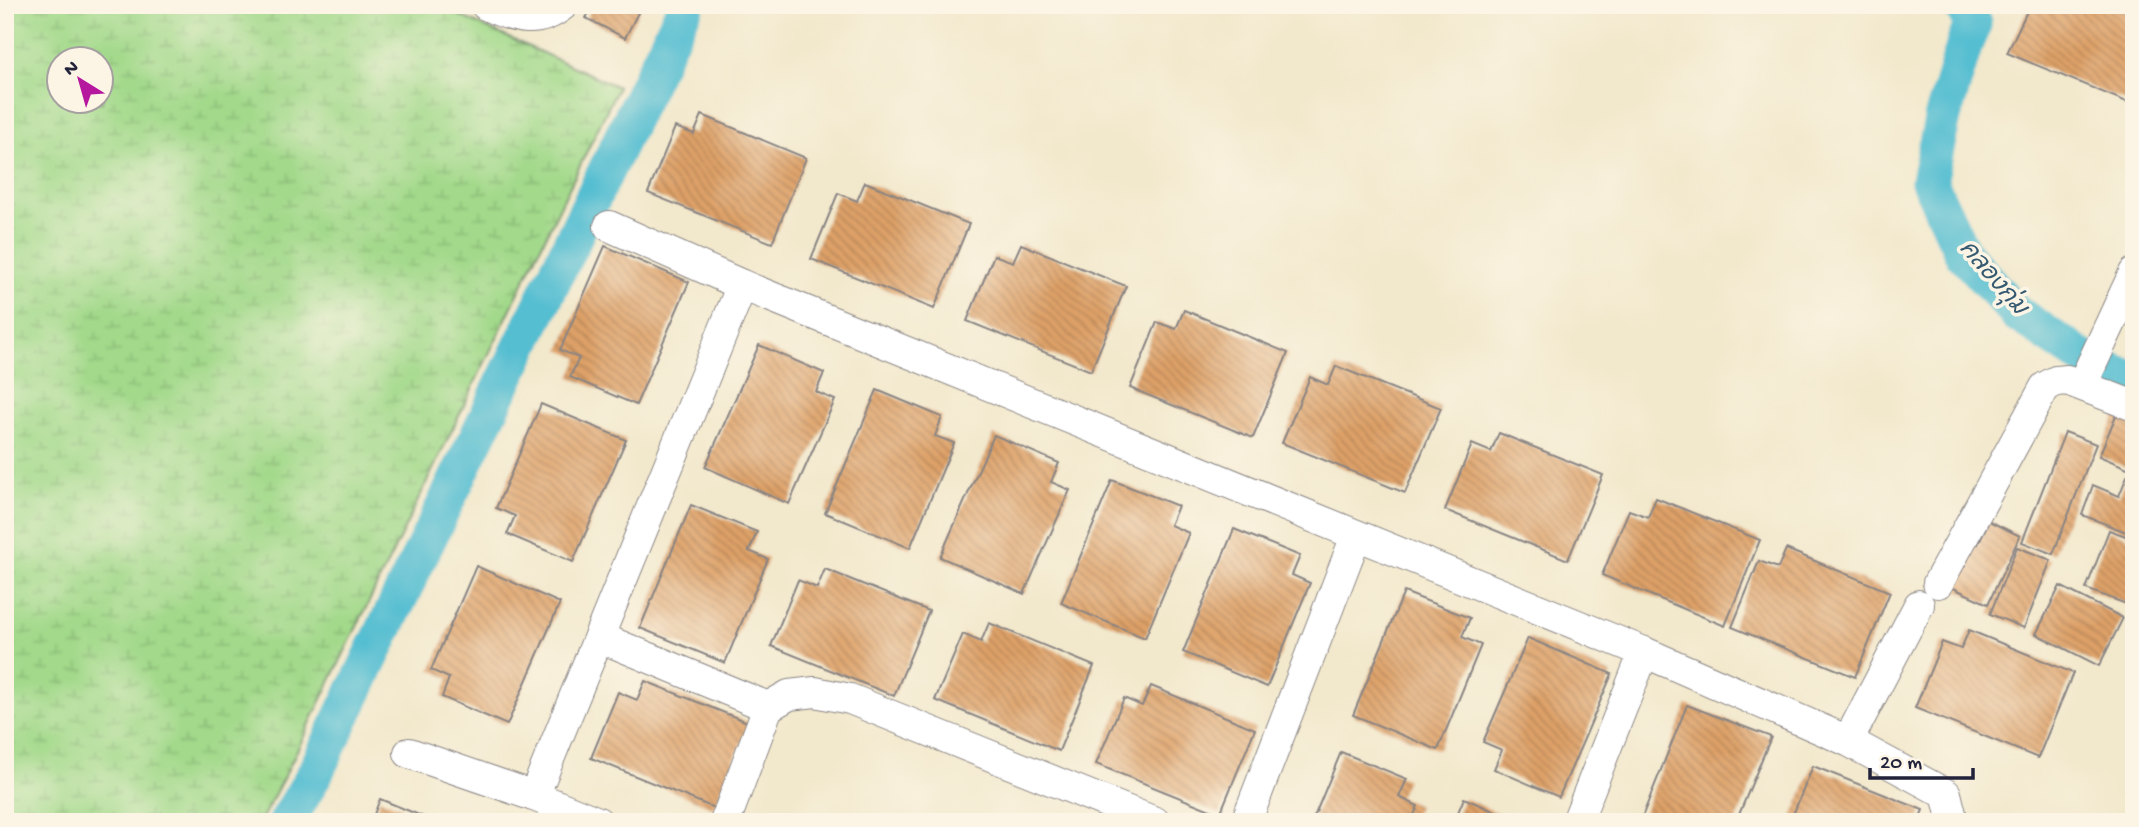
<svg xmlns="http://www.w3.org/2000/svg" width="2139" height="827" font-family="'Gochi Hand','Playpen Sans Thai',sans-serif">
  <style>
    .wetland { fill: url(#wetland-marsh); stroke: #627e62; stroke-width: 2; fill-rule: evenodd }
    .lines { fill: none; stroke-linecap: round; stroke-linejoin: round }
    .canal { stroke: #55bed1; stroke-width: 37 }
    .building { fill: url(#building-back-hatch) }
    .street-casing { stroke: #8a8584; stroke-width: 32 }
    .street { stroke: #fff; stroke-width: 30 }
    .labels { text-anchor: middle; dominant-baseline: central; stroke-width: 7; stroke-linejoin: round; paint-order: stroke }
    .water-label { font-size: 24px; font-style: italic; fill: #345970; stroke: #fcf5e5 }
  </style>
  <defs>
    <pattern id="wetland-marsh" width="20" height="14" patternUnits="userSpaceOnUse" patternTransform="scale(1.75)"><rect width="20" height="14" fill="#a2d98a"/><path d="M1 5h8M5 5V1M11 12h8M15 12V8" fill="none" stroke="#8bba78"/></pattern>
    <pattern id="building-back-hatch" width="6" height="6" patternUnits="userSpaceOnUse" patternTransform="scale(1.75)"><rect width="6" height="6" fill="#dea168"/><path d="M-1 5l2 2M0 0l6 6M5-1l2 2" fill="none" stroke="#b48357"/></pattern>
  </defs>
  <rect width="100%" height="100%" fill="#fcf5e5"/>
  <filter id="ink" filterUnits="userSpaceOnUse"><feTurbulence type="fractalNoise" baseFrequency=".0143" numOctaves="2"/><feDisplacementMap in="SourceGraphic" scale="14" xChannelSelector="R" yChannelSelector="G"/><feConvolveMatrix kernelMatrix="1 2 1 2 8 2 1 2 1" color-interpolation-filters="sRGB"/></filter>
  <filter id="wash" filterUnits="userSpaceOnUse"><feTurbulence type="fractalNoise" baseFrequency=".00686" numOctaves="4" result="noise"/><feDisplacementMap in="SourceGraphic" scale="28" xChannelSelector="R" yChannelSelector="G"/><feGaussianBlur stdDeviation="1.57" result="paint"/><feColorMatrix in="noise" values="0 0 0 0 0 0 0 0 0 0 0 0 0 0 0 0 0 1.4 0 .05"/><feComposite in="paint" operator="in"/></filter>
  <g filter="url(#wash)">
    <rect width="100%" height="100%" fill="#f2e8cc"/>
    <!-- wetland -->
    <path class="wetland" d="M5,5H436L618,87L289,767L260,822H5ZM60,60H102V102H60Z"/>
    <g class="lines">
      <!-- canal -->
      <g class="canal">
        <polyline points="1961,5 1973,24 1966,40 1943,116 1929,181 1963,254 2016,313 2089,362 2134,380"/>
        <polyline points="287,822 314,775 686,5"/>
      </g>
    </g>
    <g id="blocks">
      <!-- building -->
      <g class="building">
        <polygon points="593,5 642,5 625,38 586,18"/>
        <polygon points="2030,5 2134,5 2134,105 2007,53"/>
        <polygon points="702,115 806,158 772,243 648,193 675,127 694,134"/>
        <polygon points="865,182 969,224 934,309 811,259 838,193 857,201"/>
        <polygon points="1021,244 1126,286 1091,371 967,321 994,255 1013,262"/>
        <polygon points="605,246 689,282 636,405 570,377 579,358 560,350"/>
        <polygon points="1184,310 1288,353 1253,438 1130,388 1157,322 1176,329"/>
        <polygon points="759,345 824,373 816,392 835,400 789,504 705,467"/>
        <polygon points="1336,366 1441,408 1405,493 1282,443 1310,377 1328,385"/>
        <polygon points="877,390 942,417 935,436 954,443 910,548 825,513"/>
        <polygon points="541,404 626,440 573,562 507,534 515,516 496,508"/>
        <polygon points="2120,406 2134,412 2132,470 2099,456"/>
        <polygon points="2065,432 2096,444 2053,554 2022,542"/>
        <polygon points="1499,433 1603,475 1568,560 1445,510 1472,444 1491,452"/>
        <polygon points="994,435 1059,463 1051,482 1070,490 1024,594 940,557"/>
        <polygon points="2127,476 2134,479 2134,535 2082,515 2093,485 2119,496"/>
        <polygon points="1112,480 1178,506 1170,525 1189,533 1145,638 1061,603"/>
        <polygon points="1656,498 1760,540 1725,626 1602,575 1629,510 1648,517"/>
        <polygon points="691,505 757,532 749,551 768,559 725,663 640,628"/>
        <polygon points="1989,521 2020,536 1988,604 1951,587 1973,541 1978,544"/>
        <polygon points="1234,529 1300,556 1292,575 1310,583 1267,687 1183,652"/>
        <polygon points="2109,530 2134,539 2134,592 2129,605 2086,589"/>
        <polygon points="2017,547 2051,560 2024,628 1990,614"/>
        <polygon points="1786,549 1890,592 1855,677 1732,627 1759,561 1778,568"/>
        <polygon points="476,566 560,603 507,725 442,697 449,678 431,670"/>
        <polygon points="825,569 929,611 894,696 771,646 798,580 817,588"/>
        <polygon points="2060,586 2123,618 2099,666 2036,634"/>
        <polygon points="1404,592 1470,618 1462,637 1481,645 1438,750 1353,715"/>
        <polygon points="989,623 1094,666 1059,751 935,700 963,634 981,642"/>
        <polygon points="1969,630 2073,673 2038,758 1915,708 1942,642 1961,649"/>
        <polygon points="1528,638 1612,674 1559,797 1494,769 1502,750 1483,742"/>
        <polygon points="645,681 750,723 714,808 591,758 618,692 637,700"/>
        <polygon points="1151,686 1255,729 1220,814 1096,764 1124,698 1142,706"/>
        <polygon points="1687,705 1771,737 1736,822 1640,822"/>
        <polygon points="1341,752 1407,779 1399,797 1418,806 1411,822 1312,822"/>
        <polygon points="1813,766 1923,810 1918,822 1790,822"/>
        <polygon points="1464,798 1518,822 1454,822"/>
        <polygon points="380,799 436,822 371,822"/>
      </g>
    </g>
  </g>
  <g filter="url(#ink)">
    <use href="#blocks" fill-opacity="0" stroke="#8a8584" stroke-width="2"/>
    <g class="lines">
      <!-- street casing -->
      <g class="street-casing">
        <g id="street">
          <path d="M486,5C512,18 538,26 563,5"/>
          <polyline points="609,226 742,285 1644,652 1848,741 1946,794 1953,822"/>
          <polyline points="2082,385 2134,273"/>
          <polyline points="1938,583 2045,387 2056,381 2067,380 2134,406"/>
          <polyline points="599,637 768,707"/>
          <polyline points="1848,741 1919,605"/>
          <polyline points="409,753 534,796 598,822"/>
          <polyline points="534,796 742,285"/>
          <polyline points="725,822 768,707 789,695 815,692 850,699 1155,822"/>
          <polyline points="1246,822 1356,536"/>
          <polyline points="1577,822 1644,652"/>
        </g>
      </g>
      <!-- street -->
      <use href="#street" class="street"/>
    </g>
  </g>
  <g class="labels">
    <!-- water labels -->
    <g class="water-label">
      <text transform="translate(1992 279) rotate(49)">คลองกุ่ม</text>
    </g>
  </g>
  <!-- margin -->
  <rect width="2139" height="827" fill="none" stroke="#fcf5e5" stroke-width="28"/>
  <!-- north arrow -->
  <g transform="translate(80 80) rotate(323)"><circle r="33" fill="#fcf5e5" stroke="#a5a1a1" stroke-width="2"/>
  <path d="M0-5L12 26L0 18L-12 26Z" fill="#b5179e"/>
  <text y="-10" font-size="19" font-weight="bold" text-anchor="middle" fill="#22223b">N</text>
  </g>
  <!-- scale -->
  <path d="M1870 768v10h103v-10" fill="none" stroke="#22223b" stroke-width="3.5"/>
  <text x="1880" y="768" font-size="21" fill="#22223b" stroke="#fcf5e5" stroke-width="5" paint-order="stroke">20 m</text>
</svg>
